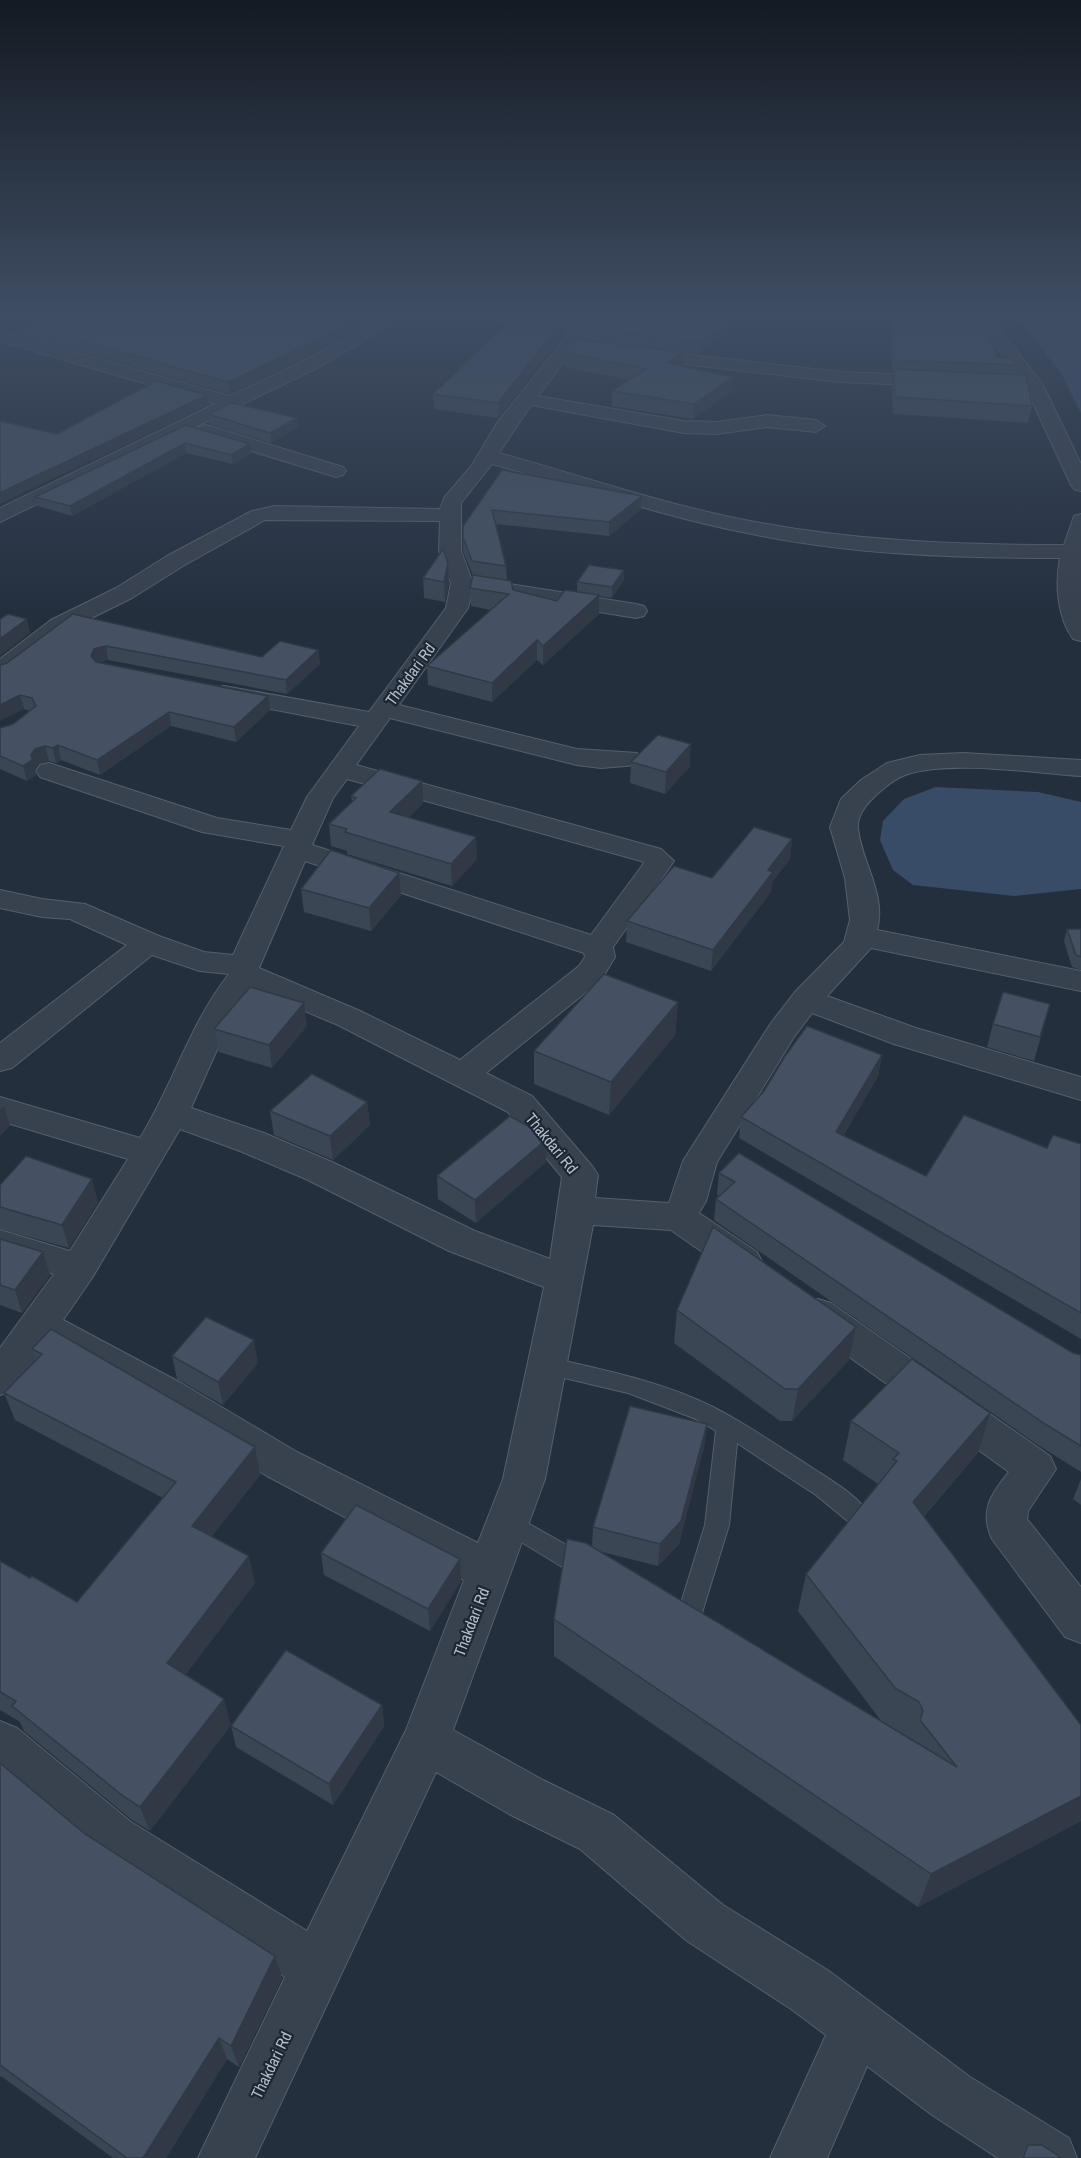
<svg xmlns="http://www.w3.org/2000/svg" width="1081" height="2158" font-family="'Archivo Narrow',sans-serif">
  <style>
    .water { fill: #394c67 }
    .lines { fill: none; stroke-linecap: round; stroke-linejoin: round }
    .service-casing { stroke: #565f6c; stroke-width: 2 }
    .minor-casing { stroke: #565f6c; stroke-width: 2 }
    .service { fill: #38414e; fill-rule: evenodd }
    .minor { fill: #38414e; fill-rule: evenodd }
    .wall { fill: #3b4654 }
    .shaded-wall { fill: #303945 }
    .building { fill: #455162; stroke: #303945; stroke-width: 1.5 }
    .labels { text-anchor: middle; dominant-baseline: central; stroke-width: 4.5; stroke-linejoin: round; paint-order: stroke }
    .street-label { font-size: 16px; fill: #b4bcc9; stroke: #1d2633 }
  </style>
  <rect width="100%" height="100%" fill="#242f3e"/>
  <!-- water -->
  <g class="water">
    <polygon points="1012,311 1081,311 1081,413 1061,373"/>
    <polygon points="936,787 1038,792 1081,802 1081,889 1014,896 913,885 893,870 880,840 883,821 904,799"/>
  </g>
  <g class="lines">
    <!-- service casing -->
    <g class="service-casing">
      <g id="service">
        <path d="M547,1357C603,1370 661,1381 713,1407C748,1425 781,1448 814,1469C832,1481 860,1497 870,1516L866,1523L858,1526L850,1523L816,1495L737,1443L729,1525L698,1626L695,1634L686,1637L677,1634L674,1626L705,1525L716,1431L696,1419L628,1393L539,1372L536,1366L539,1360Z"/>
        <polygon points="508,1512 593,1560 597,1568 593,1576 585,1579 577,1576 500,1529 496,1522 500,1515"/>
      </g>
    </g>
    <!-- minor casing -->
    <g class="minor-casing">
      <g id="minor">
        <polygon points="47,311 63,311 59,323 47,323 45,319"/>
        <path d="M383,311H401L379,332L319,367L0,522V508L215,404L0,341V331L230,396C282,371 339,348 383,311Z"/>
        <polygon points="477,311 502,311 566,324 568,328 560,333 518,326 479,315"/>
        <path d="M582,311H599C579,339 560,368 538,396L684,421L716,422L767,415L816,420L825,426L816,432L767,427L716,434L684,433L531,405L499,453C582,476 665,505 750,521C853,541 958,545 1064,545L1074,516L1081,514V641L1073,639C1057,617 1055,583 1060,558C956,558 850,555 747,533C661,516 577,487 492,464L461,503V551L471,578L636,604L644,606L647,611L644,616L636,618L472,591L468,608L399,705L577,749L637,753L641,759L637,765L601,768L577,765L390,718L356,765L661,849L674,861L613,947L615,957L601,980L486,1073L532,1096L592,1166L598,1175L595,1198L669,1203L683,1161L771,1023L795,992L844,942L850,920L845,878L830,827L841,799L861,780L887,763L920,755L964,753L1081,760V776C1034,773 952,760 908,774C895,778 881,790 871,800C864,807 857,818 858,828C861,861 887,895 877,930L1081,971V991L871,948L827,996L916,1028L1081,1077V1100L894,1044L812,1013L794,1037L717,1162L706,1201L699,1213L757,1252L762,1262L757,1272L744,1276L731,1272L671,1230L593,1225L545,1479L453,1730L543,1780L614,1815L723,1905L829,1971L970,2077L1069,2138L1077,2158H998L932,2115L867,2066L827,2158H770L826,2035L791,2009L687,1941L580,1849L509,1814L436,1772L255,2158H198L285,1977L97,1856L0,1775V1721L17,1728L131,1822L307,1931L406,1730L464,1580L267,1476L153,1407L45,1346L14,1390L0,1395V1348L54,1274L0,1258V1230L70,1251L128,1159L0,1121V1097L140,1138C173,1085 190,1023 229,974L200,971L152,955L12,1068L0,1071V1043L127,945L70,919L42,917L0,908V890L42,899L85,904L159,936L204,952L233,955L284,846L202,832L40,777L36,771L40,765L49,763L217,818L291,830L307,797L359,726L224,700L215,698L212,693L215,688L224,686L369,712L446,608L451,583L439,551L440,521L265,520L183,566L132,598L67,630L9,676L0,678V659L51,620L116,588L167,556L252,511L275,506L440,509L444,498L472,465L497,423L558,347ZM347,779L641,861L644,863L591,935L312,845L333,798ZM305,861L584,953L585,957L579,966L460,1060L360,1011L259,968ZM250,988L338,1025L508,1112L562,1177L550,1259L475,1231L332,1162L264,1133L191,1108L237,1005ZM180,1129L240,1151L308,1180L449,1251L544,1287L503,1479L478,1543L297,1452L181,1383L63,1320L92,1278Z"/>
        <polygon points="970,311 986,311 1043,385 1081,464 1081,491 1074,489 1071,485 1027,390 840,382 639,359 630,354 639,349 840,372 1020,379"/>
        <polygon points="206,425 343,467 346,471 343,475 336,477 199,435 196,431 199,427"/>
        <path d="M818,1299L831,1303L1050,1456L1056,1469L1028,1511L1027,1519L1081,1587V1643L1065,1637L992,1539C979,1511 991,1494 1009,1472L805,1325L799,1314L805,1303Z"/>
      </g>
    </g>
    <!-- service -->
    <use href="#service" class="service"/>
    <!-- minor -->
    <use href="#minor" class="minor"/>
  </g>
  <!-- wall -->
  <g class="wall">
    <polygon points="0,311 127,311 112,316"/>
    <polygon points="139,311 379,311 328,346 230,394 26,336 24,325 112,319"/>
    <polygon points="544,311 580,311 571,321 544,316"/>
    <polygon points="890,311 978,311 997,357 1015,365 1014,375 1032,406 1028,423 893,414 892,386 894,371 892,371"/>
    <polygon points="563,320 562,335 498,418 434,409 433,394"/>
    <polygon points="583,328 727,332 699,354 583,339"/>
    <polygon points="564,352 683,366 733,377 732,391 693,419 612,406 612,391 629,380 564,367"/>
    <polygon points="208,414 298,427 271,443 209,424"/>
    <polygon points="186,425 251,454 233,464 186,453 72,516 38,506 35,497"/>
    <polygon points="502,470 641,509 609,536 496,524 506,566 507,580 513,590 557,601 577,592 577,582 624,580 612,598 599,596 599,614 543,665 537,660 492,702 428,685 427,666 491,610 471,606 470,588 473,575 463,551 463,526"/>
    <polygon points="448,563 449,583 445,602 424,598 423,578"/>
    <polygon points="73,614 262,657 318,650 320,664 287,694 108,660 98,662 268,696 270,710 236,742 171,726 100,775 61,760 56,763 49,761 38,764 35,769 36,775 27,781 0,769 0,728 13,724 30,711 24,709 7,663"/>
    <polygon points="631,762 690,766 665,794 630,783"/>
    <polygon points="351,796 423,803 409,817 477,859 452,886 347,854 347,851 331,846 329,824 352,802"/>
    <polygon points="792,839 790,859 772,882 771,892 711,971 626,942 627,921 712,878"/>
    <polygon points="301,889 401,895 371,931 304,912"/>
    <polygon points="1067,929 1081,929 1081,970 1072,967 1064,941"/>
    <polygon points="678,1002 675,1035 609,1115 534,1084 534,1051"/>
    <polygon points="1050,1004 1034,1061 987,1047 993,1024"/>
    <polygon points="307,1026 272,1068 219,1052 214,1029"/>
    <polygon points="882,1055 878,1076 843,1136 926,1176 1047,1148 1081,1144 1081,1339 739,1138 741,1117"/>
    <polygon points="367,1102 370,1125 333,1160 274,1135 270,1111"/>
    <polygon points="546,1162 476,1223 438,1199 437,1176"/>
    <polygon points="719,1173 1073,1353 1081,1355 1081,1472 1038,1445 714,1220 716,1199 719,1196 717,1195"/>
    <polygon points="0,1185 98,1202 69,1248 0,1229"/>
    <polygon points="0,1239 43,1252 50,1275 22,1313 0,1305"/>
    <polygon points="677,1310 849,1360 792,1421 780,1421 674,1343"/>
    <polygon points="32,1349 260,1475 212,1536 255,1583 185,1675 231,1725 150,1831 132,1820 24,1731 20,1722 0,1710 0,1561 30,1578 77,1602 163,1498 15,1420 4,1393 36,1360"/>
    <polygon points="172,1356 258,1363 223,1405 177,1379"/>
    <polygon points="851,1421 978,1453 924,1516 1081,1725 1081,1821 918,1907 554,1656 554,1619 592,1547 593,1527 707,1424 704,1447 679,1544 658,1566 598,1551 882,1722 798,1611 806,1574 878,1484 843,1460"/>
    <polygon points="1081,1479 1081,1505 1073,1499"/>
    <polygon points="321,1553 460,1559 461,1581 430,1631 324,1575"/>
    <polygon points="382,1705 384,1726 333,1805 236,1747 231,1726"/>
    <polygon points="0,1763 85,1834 282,1978 239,2067 227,2059 166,2158 113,2158 1,2076 0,2078"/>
    <polygon points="1028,2145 1062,2158 1019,2158"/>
  </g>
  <!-- shaded-wall -->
  <g class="shaded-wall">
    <polygon points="19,311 47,311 47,313 0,329 0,317"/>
    <polygon points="111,311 127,311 112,316"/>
    <polygon points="363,311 379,311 328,346 230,394 228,382"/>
    <polygon points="571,311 580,311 571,321"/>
    <polygon points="563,320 562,335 498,418 498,403"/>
    <polygon points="728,321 727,332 699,354 700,343"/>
    <polygon points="683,352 683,367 669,363"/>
    <polygon points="733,377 732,391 693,419 694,404"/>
    <polygon points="207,395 209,405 10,499 0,504 0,493 8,489"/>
    <polygon points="297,418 298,427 271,443 270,433"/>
    <polygon points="185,443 186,453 72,516 70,506"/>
    <polygon points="250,444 251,454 233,464 231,455"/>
    <polygon points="642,496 641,509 609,536 609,522"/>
    <polygon points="448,563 449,583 445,602 444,582"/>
    <polygon points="624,570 624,580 612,598 612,587"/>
    <polygon points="599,595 599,614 543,665 543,646"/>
    <polygon points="27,619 30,633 0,656 0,639"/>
    <polygon points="537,640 537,660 492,702 492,683"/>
    <polygon points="106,646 108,660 97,663 94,670 91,656 94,649"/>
    <polygon points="318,650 320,664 287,694 286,680"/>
    <polygon points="20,695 24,709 0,721 0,705"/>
    <polygon points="268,696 270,710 236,742 234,727"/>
    <polygon points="169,712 171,726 100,775 97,760"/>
    <polygon points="691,744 690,766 665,794 666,772"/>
    <polygon points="58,745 61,760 56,763 53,748"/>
    <polygon points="45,746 49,761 38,764 35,769 36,775 27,781 23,766 35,749"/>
    <polygon points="422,781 423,803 392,834 390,812"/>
    <polygon points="476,837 477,859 452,886 451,864"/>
    <polygon points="792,839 790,859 772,882 771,892 711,971 713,950 768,870"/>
    <polygon points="399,873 401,895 371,931 369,908"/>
    <polygon points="678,1002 675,1035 609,1115 611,1082"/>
    <polygon points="304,1003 307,1026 272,1068 269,1045"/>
    <polygon points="882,1055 878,1076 832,1154 836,1132"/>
    <polygon points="367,1102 370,1125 333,1160 330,1136"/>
    <polygon points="4,1106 10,1126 0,1136 0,1109"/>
    <polygon points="547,1139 546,1162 476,1223 475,1200"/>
    <polygon points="92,1179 98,1202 69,1248 62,1225"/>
    <polygon points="43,1252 50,1275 22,1313 15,1290"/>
    <polygon points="856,1327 849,1360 792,1421 798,1389"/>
    <polygon points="254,1340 258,1363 223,1405 218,1382"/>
    <polygon points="990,1413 978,1453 902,1540 913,1502"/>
    <polygon points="707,1424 704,1447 679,1544 658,1566 660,1544"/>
    <polygon points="255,1447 260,1475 199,1553 192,1526"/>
    <polygon points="249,1556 255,1583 175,1689 167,1663"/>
    <polygon points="460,1559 461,1581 430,1631 428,1609"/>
    <polygon points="224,1699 231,1725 150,1831 140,1807"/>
    <polygon points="382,1705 384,1726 333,1805 329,1784"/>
    <polygon points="1081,1796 1081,1821 918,1907 931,1874"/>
    <polygon points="275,1956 282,1978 239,2067 231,2046"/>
    <polygon points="219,2038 227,2059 166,2158 143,2158"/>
  </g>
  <!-- building -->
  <g class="building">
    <polygon points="0,311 19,311 0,317"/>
    <polygon points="139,311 363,311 327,335 228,382 24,325 48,316 112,319"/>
    <polygon points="594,311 675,311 728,321 700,343 583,328"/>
    <polygon points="892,311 978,311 981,317 997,357 1012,358 1015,365 893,360"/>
    <polygon points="524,315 563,320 498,403 433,394 499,331"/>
    <polygon points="574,339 683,352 669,363 733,377 694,404 612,391 646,369 564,352"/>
    <polygon points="894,369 1026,375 1032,406 895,397"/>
    <polygon points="156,381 207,395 8,489 0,493 0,421 57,434"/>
    <polygon points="232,403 297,418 270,433 208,414"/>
    <polygon points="186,425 250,444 231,455 185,443 70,506 35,497"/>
    <polygon points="502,470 642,496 609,522 492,510 506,566 472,561 463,537 463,526"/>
    <polygon points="443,549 448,563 444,582 423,578"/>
    <polygon points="589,565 624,570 612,587 577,582"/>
    <polygon points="473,575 511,581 513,590 557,601 565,590 599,595 543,646 537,640 492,683 427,666 509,594 470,588"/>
    <polygon points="8,614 27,619 0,639 0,619"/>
    <polygon points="73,614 262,657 280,641 318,650 286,680 106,646 94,649 91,656 96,662 268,696 234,727 169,712 97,760 58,745 53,748 45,746 35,749 31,755 32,760 23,766 0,756 0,728 13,724 36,706 32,698 20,695 0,705 0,665 7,663"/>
    <polygon points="658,735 691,744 666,772 631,762"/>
    <polygon points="380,769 422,781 390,812 476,837 451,864 345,832 347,829 329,824 356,798 351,796"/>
    <polygon points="754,827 792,839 768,870 773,872 713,950 627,921 674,866 712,878"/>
    <polygon points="331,850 399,873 369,908 301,889"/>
    <polygon points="1067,929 1081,929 1081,957 1076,955"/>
    <polygon points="604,974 678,1002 611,1082 534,1051"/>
    <polygon points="250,987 304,1003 269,1045 214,1029"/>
    <polygon points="1003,992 1050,1004 1040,1037 993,1024"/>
    <polygon points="807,1026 882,1055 836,1132 926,1176 964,1115 1047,1148 1053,1135 1081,1144 1081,1313 741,1117 764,1091 785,1056"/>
    <polygon points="312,1074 367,1102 330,1136 270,1111"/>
    <polygon points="510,1116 544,1135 547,1139 475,1200 437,1176"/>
    <polygon points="739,1153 1073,1353 1081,1355 1081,1446 1045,1424 716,1199 735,1182 719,1173"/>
    <polygon points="26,1156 92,1179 62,1225 0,1207 0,1185"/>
    <polygon points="713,1227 856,1327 798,1389 785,1389 677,1310"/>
    <polygon points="0,1239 43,1252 15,1290 0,1285"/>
    <polygon points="206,1317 254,1340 218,1382 172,1356"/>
    <polygon points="51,1329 255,1447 192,1526 249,1556 167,1663 224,1699 140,1807 123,1796 12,1706 16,1701 0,1692 0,1561 30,1578 32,1576 77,1602 176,1482 4,1393 42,1354 32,1349"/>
    <polygon points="912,1359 990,1413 913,1502 1081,1725 1081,1796 931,1874 554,1619 567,1539 586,1543 957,1767 920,1720 923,1711 919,1702 895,1688 806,1574 897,1461 893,1459 899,1453 851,1421"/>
    <polygon points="630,1406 707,1424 681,1521 660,1544 593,1527"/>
    <polygon points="356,1505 460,1559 428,1609 321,1553"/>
    <polygon points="286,1650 382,1705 329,1784 231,1726"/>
    <polygon points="0,1763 85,1834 275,1956 231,2046 219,2038 143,2158 127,2158 0,2065"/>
    <polygon points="1028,2145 1042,2145 1062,2158 1023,2158"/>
  </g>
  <!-- sky -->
  <linearGradient id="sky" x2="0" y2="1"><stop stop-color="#141a22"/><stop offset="0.51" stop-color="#3f4d63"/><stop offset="1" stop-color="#3f4d63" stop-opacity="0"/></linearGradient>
  <rect width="1081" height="613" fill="url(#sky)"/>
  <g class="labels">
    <!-- street labels -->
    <g class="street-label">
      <text transform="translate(410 674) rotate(-54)">Thakdari Rd</text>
      <text transform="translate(552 1143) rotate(51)">Thakdari Rd</text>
      <text transform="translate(471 1622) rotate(-69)">Thakdari Rd</text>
      <text transform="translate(271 2065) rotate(-64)">Thakdari Rd</text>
    </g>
  </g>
</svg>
